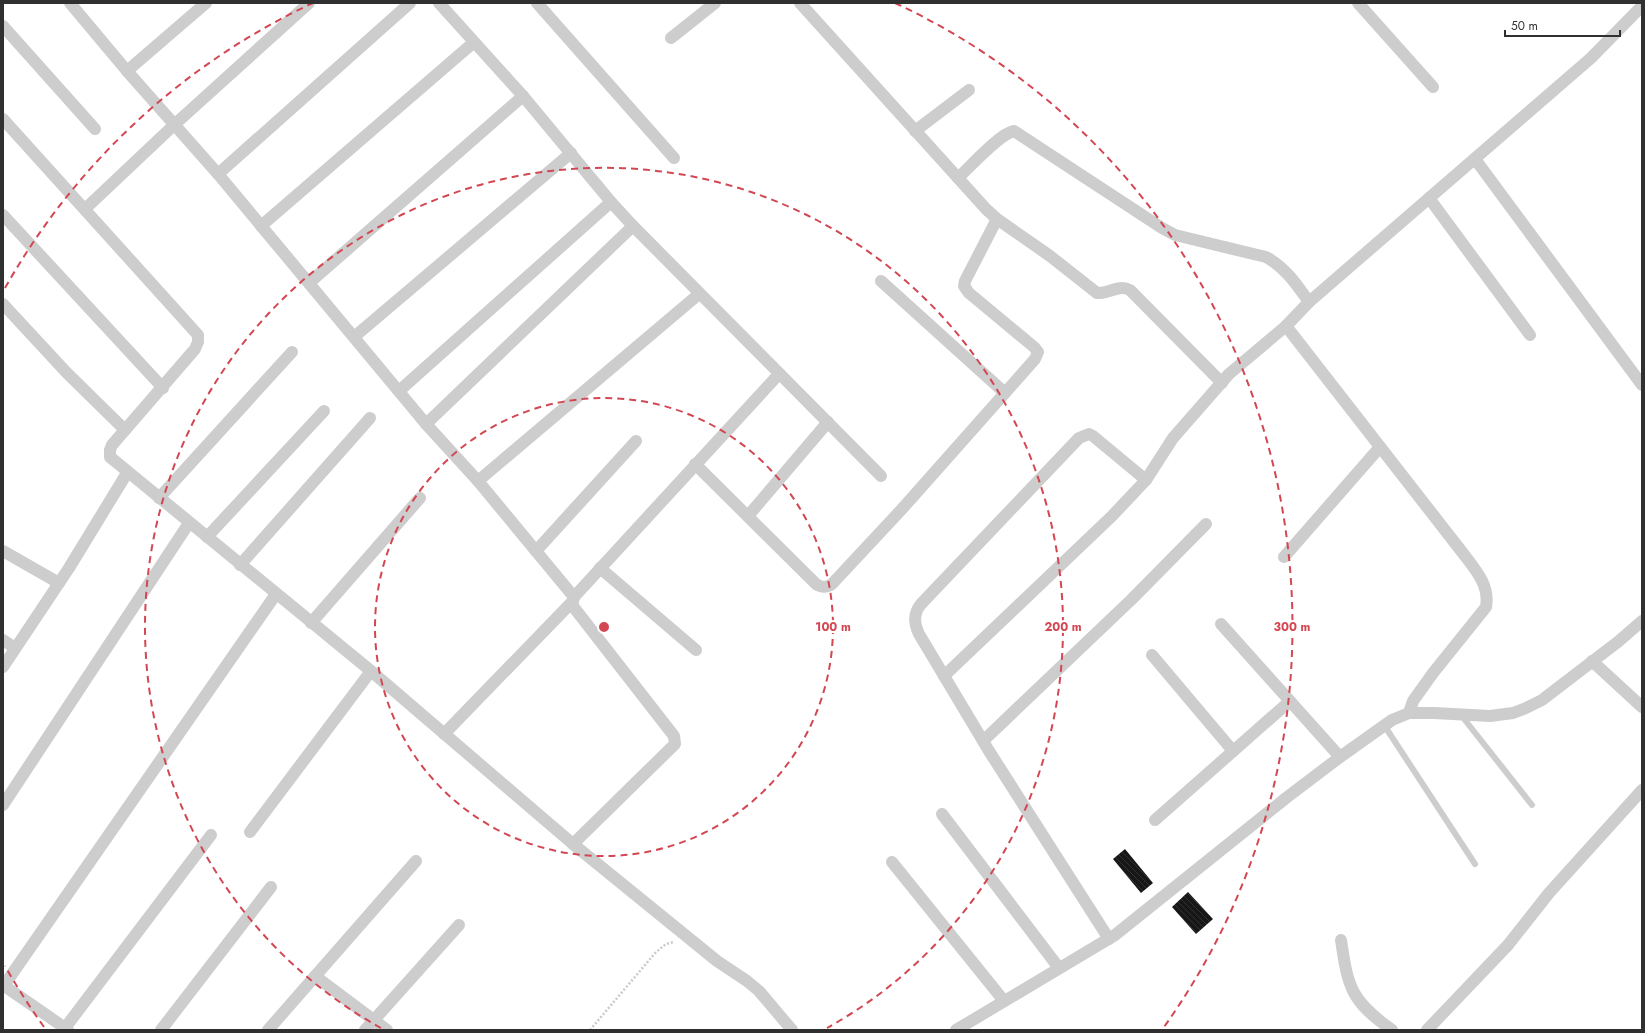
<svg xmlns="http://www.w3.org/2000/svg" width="1645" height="1033" font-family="Jost,sans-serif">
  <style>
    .building { fill: url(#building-back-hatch) }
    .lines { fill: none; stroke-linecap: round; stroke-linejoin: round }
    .path { stroke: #cacaca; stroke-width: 2.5; stroke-dasharray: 2 2; stroke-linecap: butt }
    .service { stroke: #cdcdcd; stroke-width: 6 }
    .minor { stroke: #cdcdcd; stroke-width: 12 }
    .ring { fill: none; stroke: #d34752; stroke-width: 2; stroke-dasharray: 7 5 }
    .centre { fill: #d34752; stroke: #fff; stroke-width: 2 }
    .ring-label { font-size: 12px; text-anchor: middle; font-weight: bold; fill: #d34752; stroke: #fff; stroke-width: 4; stroke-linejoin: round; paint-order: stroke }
  </style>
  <defs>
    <pattern id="building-back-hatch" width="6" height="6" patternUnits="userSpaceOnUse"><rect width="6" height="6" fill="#171717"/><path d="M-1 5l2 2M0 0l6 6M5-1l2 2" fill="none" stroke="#303030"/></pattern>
  </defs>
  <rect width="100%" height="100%" fill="#fff"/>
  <!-- building -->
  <g class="building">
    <polygon points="1125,849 1153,883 1141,893 1113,859"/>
    <polygon points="1188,892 1213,919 1196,934 1172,907"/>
  </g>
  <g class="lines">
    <!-- path -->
    <polyline class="path" points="590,1030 656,952 666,944 674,942"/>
    <!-- service -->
    <g class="service">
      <polyline points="1461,715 1532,805"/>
      <polyline points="1384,725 1475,864"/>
    </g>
    <!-- minor -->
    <g class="minor">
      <polyline points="70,3 127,71 218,174 426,424 478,481 574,597"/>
      <polyline points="439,3 523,96 611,202 633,226 881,476"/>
      <polyline points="537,3 674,158"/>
      <path d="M800,3L986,209L997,219L1050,256L1097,293C1109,294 1118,284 1130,290L1222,383"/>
      <polyline points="1358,3 1433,87"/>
      <polyline points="3,26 95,129"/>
      <polyline points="671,38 715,3"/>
      <polyline points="127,71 206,3"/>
      <polyline points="3,119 198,335 198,342 195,349 112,445 110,450 110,457 371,671 573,844 717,961 747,981 759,991 792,1030"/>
      <polyline points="915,131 969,90"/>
      <polyline points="1475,159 1642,385"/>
      <polyline points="218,174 410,3"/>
      <path d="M958,178C970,167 999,134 1014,131L1162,228L1175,235L1266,257C1286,268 1297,285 1309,302"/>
      <polyline points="1429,198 1530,335"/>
      <polyline points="85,209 174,125 309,3"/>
      <polyline points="3,215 163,388"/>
      <polyline points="261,226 473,43"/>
      <polyline points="881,281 1005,393"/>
      <polyline points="309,283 523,96"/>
      <polyline points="3,304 66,372 125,430"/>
      <path d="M1286,326L1462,552C1475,569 1490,585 1486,607L1433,673L1413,701L1409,713"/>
      <polyline points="354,337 571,153"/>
      <polyline points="399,391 611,202"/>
      <polyline points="426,424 633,226"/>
      <path d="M695,464L816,584C822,588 826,588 832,584L902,509L1035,359L1038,352L1034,347L969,293L964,286L965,281L997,219"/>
      <polyline points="478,481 699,294"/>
      <polyline points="159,498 292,352"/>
      <polyline points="748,516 828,422"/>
      <polyline points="207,537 324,411"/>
      <polyline points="3,551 59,583"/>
      <polyline points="536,551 636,441"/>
      <polyline points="1284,557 1380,447"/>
      <polyline points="240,565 370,418"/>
      <polyline points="600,568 696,650"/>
      <polyline points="311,623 420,498"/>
      <polyline points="1221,624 1340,757"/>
      <polyline points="3,640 15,648"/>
      <polyline points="1152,655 1233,751"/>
      <polyline points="1592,661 1642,707"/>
      <polyline points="3,667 69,568 127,473"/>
      <polyline points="944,676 1112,516 1146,480 1173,438 1229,374 1286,326 1309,302 1591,58 1642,6"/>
      <polyline points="444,734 573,601"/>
      <polyline points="983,741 1132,599 1206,524"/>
      <polyline points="3,805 189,523"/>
      <polyline points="942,814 1059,968"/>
      <polyline points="1155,820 1290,701"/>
      <polyline points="250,832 371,671"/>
      <polyline points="573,844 675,744 674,736 572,605 574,597 779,374"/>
      <polyline points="892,862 1004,1001"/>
      <path d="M1109,939L989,751L919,634C914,623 913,614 921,604L1079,438L1089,434L1093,436L1146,480"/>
      <path d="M1341,940C1348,988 1351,1001 1392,1030"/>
      <polyline points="315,976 387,1030"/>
      <polyline points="3,985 68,1030"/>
      <polyline points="3,987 276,594"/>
      <polyline points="65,1028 211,835"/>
      <polyline points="161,1030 271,887"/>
      <polyline points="268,1030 416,861"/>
      <polyline points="365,1030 459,925"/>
      <polyline points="956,1030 1115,935 1286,798 1340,757 1392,720 1409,713 1434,713 1490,716 1513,713 1526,708 1542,700 1619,641 1642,621"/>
      <polyline points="1427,1030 1508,945 1549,893 1642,790"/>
    </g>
  </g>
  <!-- distance rings -->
  <g class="ring">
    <circle cx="604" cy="627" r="229"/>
    <path d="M381 1028A459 459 0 1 1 827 1028"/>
    <path d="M44 1027A688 688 0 0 1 5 966M5 288A688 688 0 0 1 313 3M895 3A688 688 0 0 1 1164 1027"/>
  </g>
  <circle cx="604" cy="627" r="6" class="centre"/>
  <g class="ring-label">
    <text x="833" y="631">100 m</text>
    <text x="1063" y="631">200 m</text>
    <text x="1292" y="631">300 m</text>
  </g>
  <!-- border -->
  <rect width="1645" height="1033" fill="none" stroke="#303030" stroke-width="8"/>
  <!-- scale -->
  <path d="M1505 30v6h115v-6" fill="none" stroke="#303030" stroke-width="2"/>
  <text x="1511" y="30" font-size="12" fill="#303030" stroke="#ffffff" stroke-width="3" paint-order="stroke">50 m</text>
</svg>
